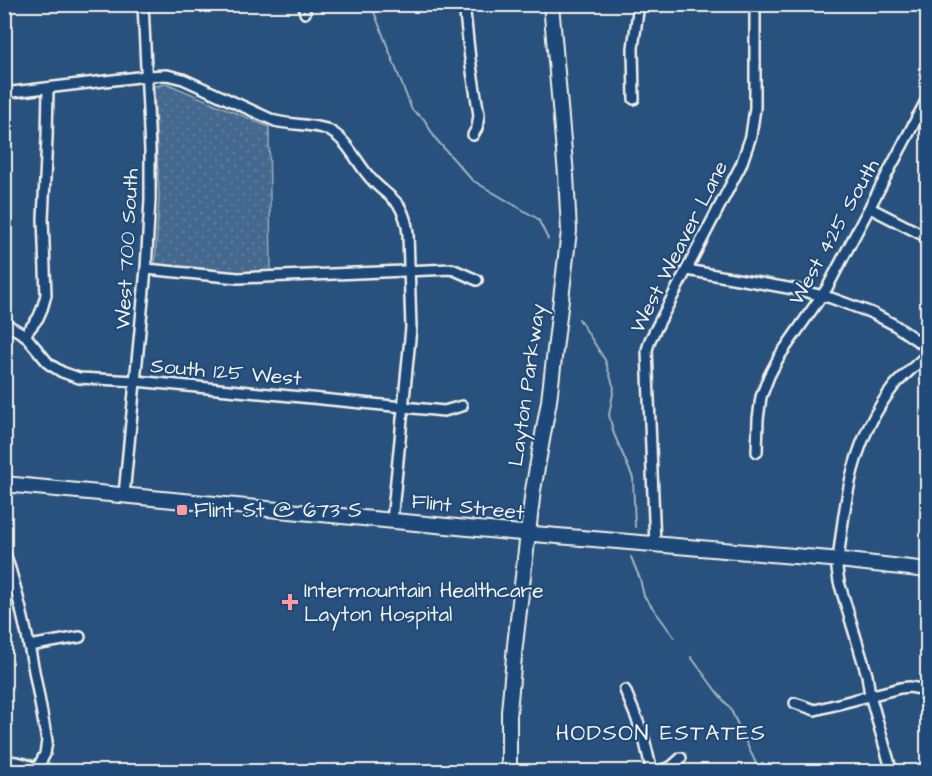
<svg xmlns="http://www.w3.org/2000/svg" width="932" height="776" font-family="'Architects Daughter',sans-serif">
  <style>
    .park { fill: url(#park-dots); stroke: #9cacbb; stroke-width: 1.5 }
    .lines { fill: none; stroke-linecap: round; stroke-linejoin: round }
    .stream { stroke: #a4b2be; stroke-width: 2 }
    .street-casing { stroke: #f4f1e8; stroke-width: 14 }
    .secondary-casing { stroke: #f4f1e8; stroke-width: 18 }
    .street { stroke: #1f4a7a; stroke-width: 9 }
    .secondary { stroke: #1f4a7a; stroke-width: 14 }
    .poi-dot { fill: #ff9aa2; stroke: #1f4a7a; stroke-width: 2 }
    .labels { text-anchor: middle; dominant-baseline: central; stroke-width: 4.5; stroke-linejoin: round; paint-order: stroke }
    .street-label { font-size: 21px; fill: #f4f1e8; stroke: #1f4a7a }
    .poi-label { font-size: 21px; fill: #f4f1e8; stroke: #1f4a7a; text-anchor: start }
    .neighbourhood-label { font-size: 22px; letter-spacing: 1.5px; fill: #f4f1e8; stroke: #1f4a7a }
  </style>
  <defs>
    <pattern id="park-dots" width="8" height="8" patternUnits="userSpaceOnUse" patternTransform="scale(1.5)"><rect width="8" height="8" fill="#45688e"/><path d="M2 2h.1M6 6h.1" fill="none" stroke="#607e9e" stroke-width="1.8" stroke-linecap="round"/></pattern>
  </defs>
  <rect width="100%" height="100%" fill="#28517e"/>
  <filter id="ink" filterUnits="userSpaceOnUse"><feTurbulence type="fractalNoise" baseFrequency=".0167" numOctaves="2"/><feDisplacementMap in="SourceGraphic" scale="12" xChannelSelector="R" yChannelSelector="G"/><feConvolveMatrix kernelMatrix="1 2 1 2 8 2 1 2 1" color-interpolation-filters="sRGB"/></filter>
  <g filter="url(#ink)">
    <!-- park -->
    <polygon class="park" points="168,84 269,127 271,271 235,273 155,265 159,198 154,86"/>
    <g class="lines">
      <!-- stream -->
      <g class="stream">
        <polyline points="371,4 412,110 424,119 435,138 472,180 538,219 548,239"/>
        <polyline points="579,319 605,360 614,388 609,415 614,434 633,478 635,527"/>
        <polyline points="631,557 640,579 644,596 674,637"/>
        <polyline points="691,657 716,691 730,708 760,772"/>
      </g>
      <!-- street casing -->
      <g class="street-casing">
        <g id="street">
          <polyline points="304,4 305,13"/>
          <polyline points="464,4 470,59 479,115 477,128 473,135"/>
          <path d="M4,93L147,76L167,75L183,79L275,121C292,125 311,124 326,129C348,138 357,165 373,181C381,190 393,197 400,207C405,216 407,223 408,234L411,328L392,521"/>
          <polyline points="634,99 633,48 639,4"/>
          <polyline points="917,117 928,123"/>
          <polyline points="870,208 925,236"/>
          <polyline points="146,269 238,278 452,269 477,280"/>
          <polyline points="687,270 799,290 831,298 872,313 893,324 928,348"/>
          <polyline points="4,323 25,335 49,364 62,372 79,378 136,381 444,411 462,406"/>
          <polyline points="25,335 38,318 42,309 46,295 43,219 47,138 48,88"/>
          <polyline points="757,452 758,419 761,397 769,376 779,357 827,288 928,97"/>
          <polyline points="124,495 146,269 150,200 150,151 143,4"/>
          <polyline points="655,544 647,350 650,340 741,165 751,136 755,108 755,4"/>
          <path d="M4,550C25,612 35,677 47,741L45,754L37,769"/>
          <polyline points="29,646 80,637"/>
          <polyline points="625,690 643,734 652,772"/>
          <polyline points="795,703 815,710 900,688 909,687 928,690"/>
          <path d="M4,761C17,761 30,764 41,772"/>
          <polyline points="655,772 671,767 681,758"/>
          <path d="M892,772L870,695L867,675L839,582L837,569L838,561C845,497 853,438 894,386C904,375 917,364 928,354"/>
        </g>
      </g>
      <!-- secondary casing -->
      <g class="secondary-casing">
        <g id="secondary">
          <polyline points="4,484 510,532 830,559 928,570"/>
          <polyline points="509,772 509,712 515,645 533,490 549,401 569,231 566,175 551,4"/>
        </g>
      </g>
      <!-- street -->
      <use href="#street" class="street"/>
      <!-- secondary -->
      <use href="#secondary" class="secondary"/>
    </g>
  </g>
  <!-- markers -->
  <g class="poi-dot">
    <rect x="176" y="504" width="12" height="12" rx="3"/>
    <path d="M287 593h6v6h6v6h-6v6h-6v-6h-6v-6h6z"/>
  </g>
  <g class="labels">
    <!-- street labels -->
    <g class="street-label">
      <text transform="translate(834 232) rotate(-61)">West 425 South</text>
      <text transform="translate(679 247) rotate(-63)">West Weaver Lane</text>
      <text transform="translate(127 249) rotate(-87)">West 700 South</text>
      <text transform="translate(226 372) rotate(5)">South 125 West</text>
      <text transform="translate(527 385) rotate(-82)">Layton Parkway</text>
      <text transform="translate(468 507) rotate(6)">Flint Street</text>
    </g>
    <!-- poi labels -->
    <g class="poi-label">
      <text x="194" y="510">Flint St @ 673 S</text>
      <text x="304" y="590">Intermountain Healthcare<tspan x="304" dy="24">Layton Hospital</tspan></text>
    </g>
    <!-- neighbourhood labels -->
    <g class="neighbourhood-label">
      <text x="661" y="733">HODSON ESTATES</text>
    </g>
  </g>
  <!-- margin -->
  <rect width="932" height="776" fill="none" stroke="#1f4a7a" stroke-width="24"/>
  <rect x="12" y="12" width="908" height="752" fill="none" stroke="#f4f1e8" stroke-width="2" filter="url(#ink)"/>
</svg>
